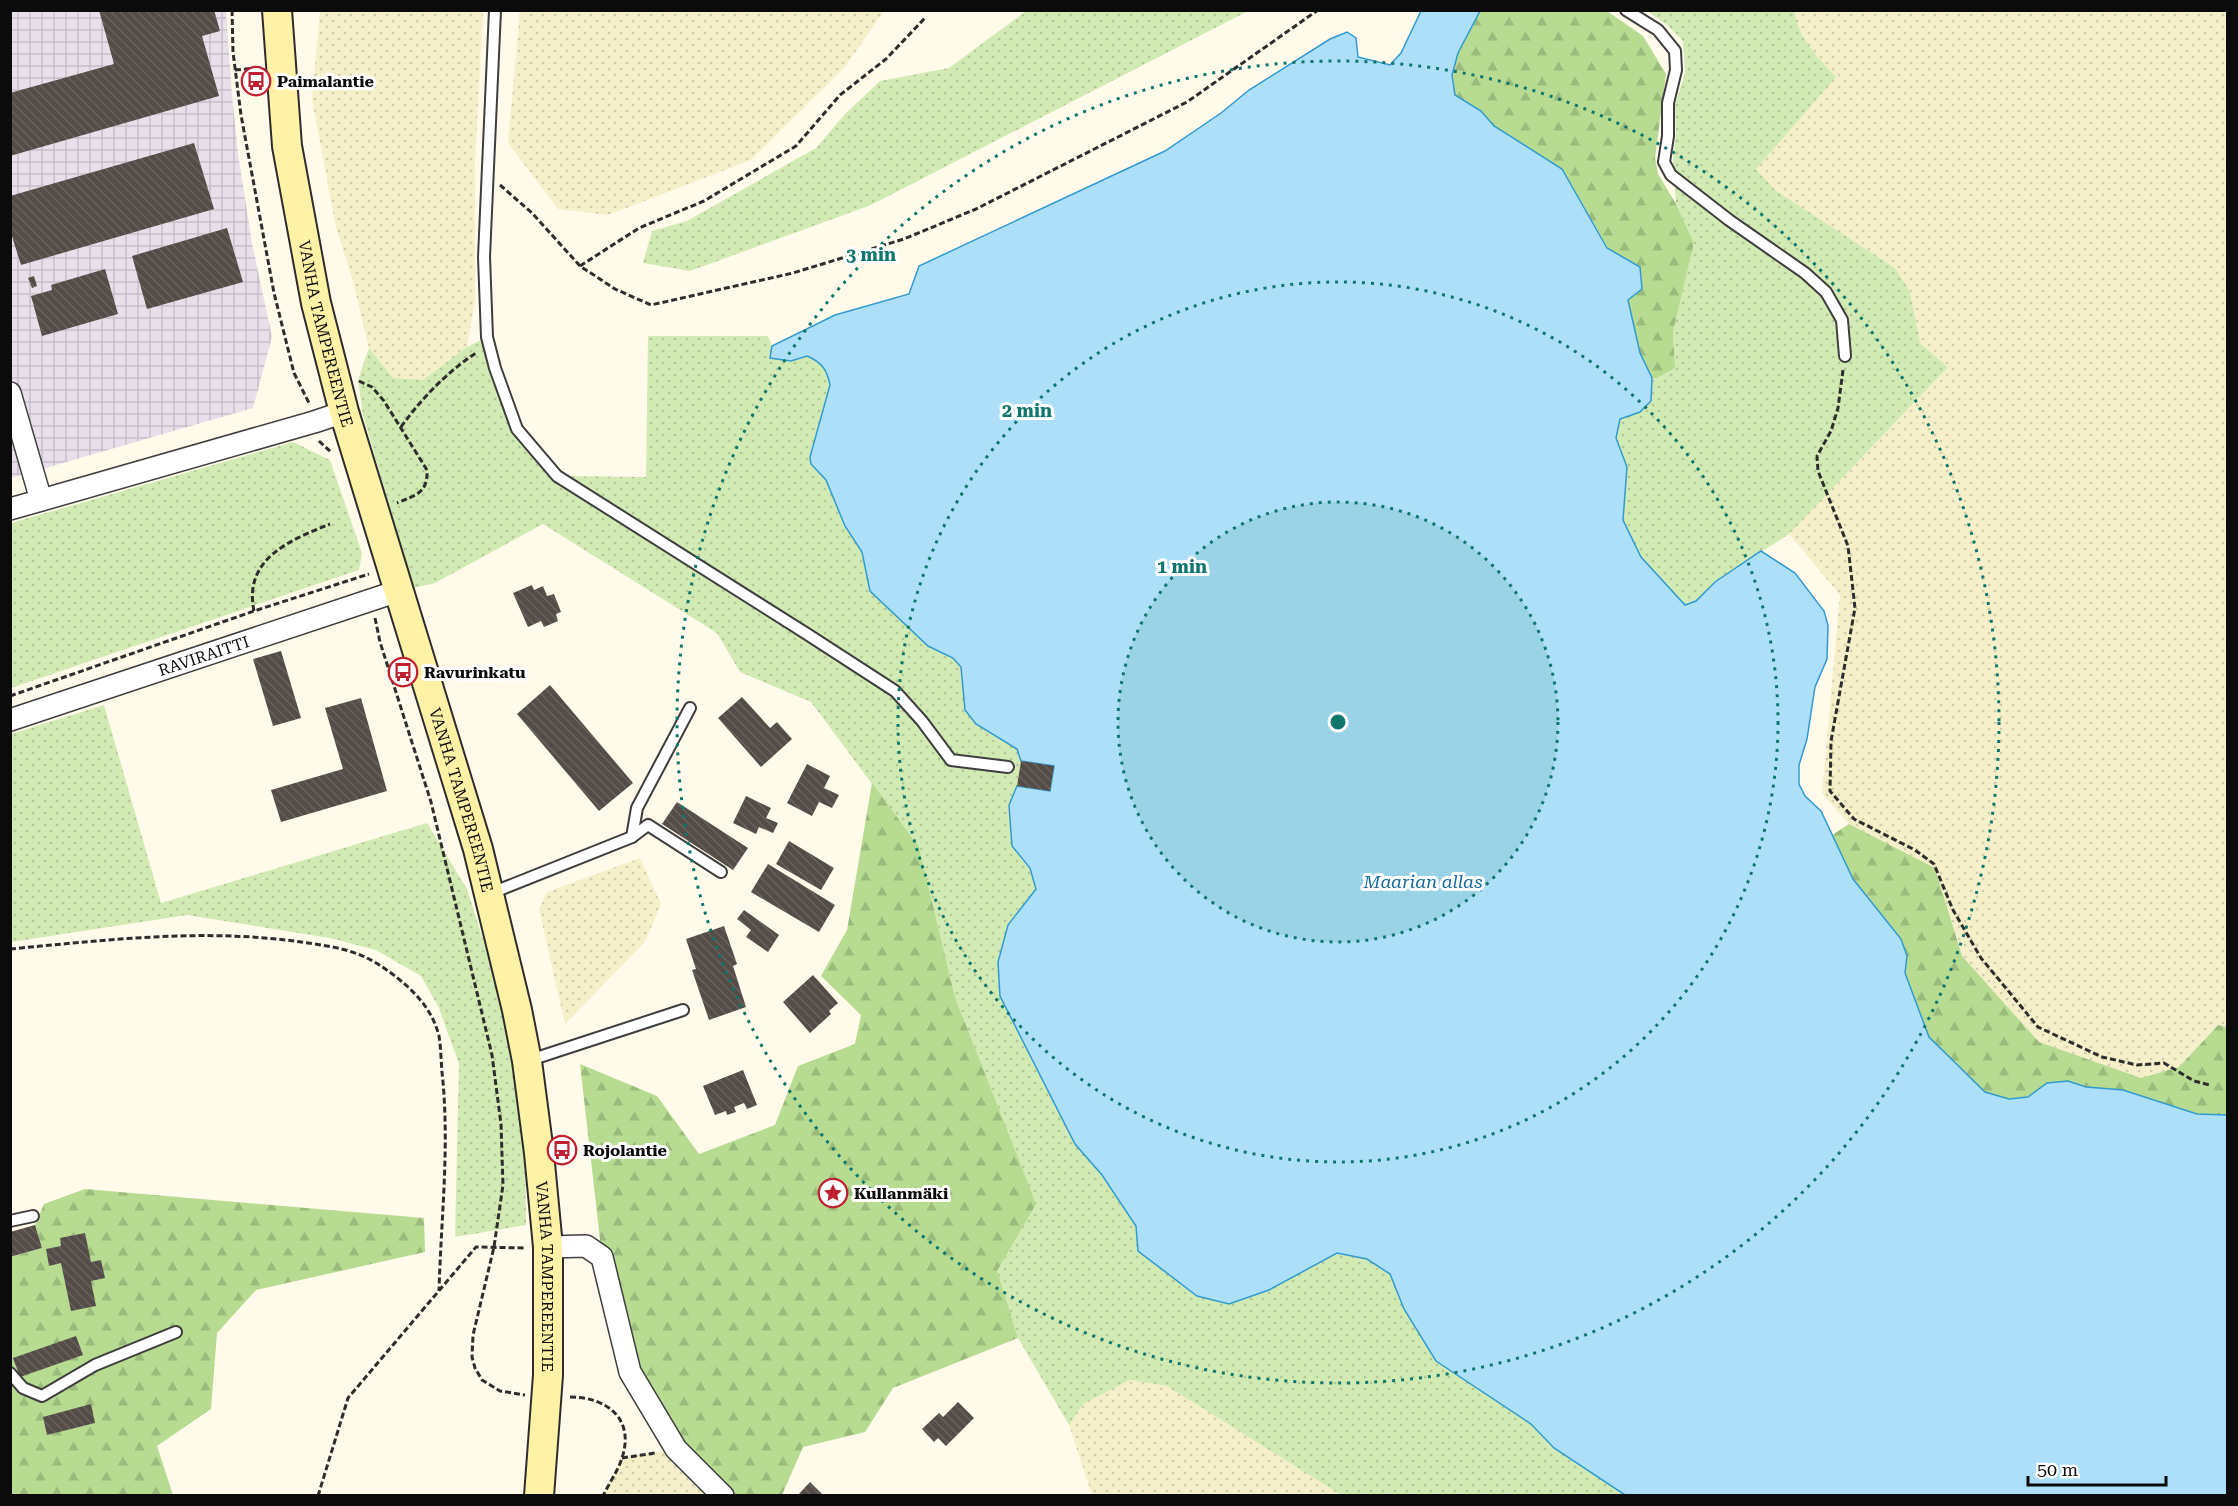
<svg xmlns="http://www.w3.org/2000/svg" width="2238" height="1506" font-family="'Roboto Serif',serif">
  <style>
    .industrial { fill: url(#industrial-grid) }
    .farmland { fill: url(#farmland-dots) }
    .grass { fill: url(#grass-dots) }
    .forest { fill: url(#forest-firs) }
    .water { fill: #ade0f8; stroke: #319ad2; stroke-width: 1.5 }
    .building { fill: url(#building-back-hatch) }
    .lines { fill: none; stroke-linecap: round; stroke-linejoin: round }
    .service-casing { stroke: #3e3e3e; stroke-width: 14 }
    .minor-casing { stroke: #3e3e3e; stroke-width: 24 }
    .secondary-casing { stroke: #2d2d2d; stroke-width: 32 }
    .path { stroke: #2d2d2d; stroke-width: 3; stroke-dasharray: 6 3; stroke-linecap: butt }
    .service { stroke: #fff; stroke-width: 10 }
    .minor { stroke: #fff; stroke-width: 21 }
    .secondary { stroke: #fff1a5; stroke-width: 28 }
    .ring { fill: none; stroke: #0f766e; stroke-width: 3; stroke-dasharray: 3 6 }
    .labels { text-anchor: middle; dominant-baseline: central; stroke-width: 6; stroke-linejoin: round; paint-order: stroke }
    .poi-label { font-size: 16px; font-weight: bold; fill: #0b0b0b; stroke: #fff; text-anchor: start }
    .street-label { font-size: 16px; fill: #0b0b0b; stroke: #fff }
    .water-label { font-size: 18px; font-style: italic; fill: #1169a1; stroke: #fff }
    .centre { fill: #0f766e; stroke: #fff; stroke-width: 3 }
    .ring-label { font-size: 18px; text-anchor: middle; font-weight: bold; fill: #0f766e; stroke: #fff; stroke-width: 6; stroke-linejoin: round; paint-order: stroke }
  </style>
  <defs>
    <pattern id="industrial-grid" width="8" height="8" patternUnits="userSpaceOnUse" patternTransform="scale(1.5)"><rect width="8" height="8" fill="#e9dfeb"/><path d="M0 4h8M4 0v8" fill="none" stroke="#c6bec8"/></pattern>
    <pattern id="farmland-dots" width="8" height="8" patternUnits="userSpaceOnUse" patternTransform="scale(1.5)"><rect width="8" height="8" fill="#f5f0c9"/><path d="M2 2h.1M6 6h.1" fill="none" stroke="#d1ccab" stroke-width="1.8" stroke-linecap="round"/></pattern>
    <pattern id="grass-dots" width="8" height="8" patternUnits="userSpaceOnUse" patternTransform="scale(1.5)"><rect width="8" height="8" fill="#d2eab3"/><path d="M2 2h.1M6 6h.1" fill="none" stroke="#b3c799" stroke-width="1.8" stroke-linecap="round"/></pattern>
    <pattern id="forest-firs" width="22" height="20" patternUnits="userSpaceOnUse" patternTransform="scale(1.5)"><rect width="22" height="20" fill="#b6db91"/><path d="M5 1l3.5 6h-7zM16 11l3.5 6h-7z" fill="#9bbb7c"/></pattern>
    <pattern id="building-back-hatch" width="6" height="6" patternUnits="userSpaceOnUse" patternTransform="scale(1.5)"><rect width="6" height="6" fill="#544c47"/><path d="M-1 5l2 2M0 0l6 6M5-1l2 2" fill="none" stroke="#68615d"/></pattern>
  </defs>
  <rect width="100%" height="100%" fill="#fffaea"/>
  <!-- industrial -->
  <polygon class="industrial" points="11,11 226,11 232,95 238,153 252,243 272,337 253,408 11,478"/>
  <!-- farmland -->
  <g class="farmland">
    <polygon points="320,11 483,11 475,163 475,302 467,347 423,380 393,379 369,348 352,278 336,228 312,99"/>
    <polygon points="520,11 520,10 884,11 845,67 751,160 608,215 558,209 508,143"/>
    <polygon points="1794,11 2227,11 2228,1027 2217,1025 2179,1067 2141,1078 2039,1042 1962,956 1935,868 1849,824 1822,793 1840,595 1789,534 1948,367 1920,343 1910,292 1895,268 1775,190 1756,169 1835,77 1812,52 1796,22"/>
    <polygon points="640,858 661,904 645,942 565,1024 539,909 547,892"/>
    <polygon points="1130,1380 1167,1386 1341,1495 1092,1495 1069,1425 1083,1404"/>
    <polygon points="676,1449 723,1496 603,1496 622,1458"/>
  </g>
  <!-- grass -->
  <g class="grass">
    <polygon points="1026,11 1248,11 871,205 690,271 643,263 652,231 687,221 816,148 846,113 880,81 949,68"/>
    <path d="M1647,11H1794C1799,38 1817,57 1836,77L1756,169L1775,190L1895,268L1910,292L1920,343L1948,367L1789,534L1715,582L1696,601L1685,605L1641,557L1623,520L1627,467L1616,438L1620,419L1640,412L1651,401L1652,378H1659L1675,368L1673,332L1694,243L1676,204L1673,159L1676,133L1675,105L1685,73L1683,41L1667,25Z"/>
    <path d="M648,336H768L772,346L771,358L791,361L807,356C821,362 827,369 830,385L810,457L811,464L826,480L845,526L862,552L870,591L928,646L953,658L961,667L965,710L976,724L1017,749L1021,761L1017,786L1009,805L1012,846L1030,868L1036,889L1008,925L1075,1144L1102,1175L1136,1226L1138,1251L1269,1290L1337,1252L1367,1259L1390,1274L1404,1309L1531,1424L1554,1448L1625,1495H1341L1167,1386L1130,1380L1083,1404L1069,1425L1018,1338L996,1271L1035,1204L955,997L919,847L811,702L740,672L717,633L543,524L435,583L413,588L363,415L358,380L369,348L393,378L423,380L467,347L487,337L517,429L557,476L646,477Z"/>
    <polygon points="293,442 330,460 362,553 359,570 11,688 11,523"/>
    <polygon points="104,705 161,903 427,823 467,889 498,987 516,1068 525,1142 526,1225 455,1237 459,1064 439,1008 421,976 376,950 330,938 187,915 11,942 11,734"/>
  </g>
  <!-- forest -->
  <g class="forest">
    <polygon points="1480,11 1607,11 1643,36 1666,74 1655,158 1658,174 1676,204 1694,243 1673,332 1675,368 1658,378 1652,378 1640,353 1628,299 1640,267 1608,248 1562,169 1494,126 1481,111 1455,95 1452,75 1458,53"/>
    <polygon points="872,783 919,847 955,997 1036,1204 997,1271 1018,1338 893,1388 865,1432 803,1447 782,1495 723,1495 630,1372 602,1257 580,1064 657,1096 699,1154 775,1125 798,1066 855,1044 861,1015 821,976 847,930"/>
    <polygon points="1849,824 1935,868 1962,956 2039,1042 2141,1078 2179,1067 2218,1025 2227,1027 2227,1115 2197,1114 2123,1090 2086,1087 2068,1081 2047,1083 2028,1097 2009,1099 1985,1093 1929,1037 1905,973 1907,956 1901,939 1853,879 1832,835"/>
    <polygon points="85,1189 424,1218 425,1252 256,1290 217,1333 211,1409 157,1446 173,1495 11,1496 11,1257 42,1248 35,1225 44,1204"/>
  </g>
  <!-- water -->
  <path class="water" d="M1421,11H1480L1458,53L1452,75L1455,95L1481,111L1494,126L1562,169L1607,248L1640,267L1642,289L1628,300L1640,353L1652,378L1651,401L1640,412L1620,419L1616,438L1627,467L1623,520L1641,557L1685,605L1696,601L1715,582L1761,551L1795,573L1824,611L1828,625L1827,659L1815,687L1807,739L1799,765V784L1805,796L1821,811L1853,879L1901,939L1907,956L1905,973L1929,1037L1985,1092L2009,1099L2028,1097L2047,1083L2068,1081L2086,1087L2123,1090L2197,1114L2227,1115V1495H1625L1554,1448L1531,1424L1436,1361L1404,1309L1390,1274L1367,1259L1337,1253L1269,1290L1229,1304L1197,1296L1138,1251L1136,1226L1102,1175L1075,1144L1000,996L998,962L1008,925L1036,889L1030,868L1012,846L1009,805L1017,786L1050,791L1054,766L1021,761L1017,749L976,724L965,710L961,667L953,658L928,646L870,591L862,552L845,526L826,480L811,464L810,457L830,385C827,369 821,362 807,356L791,361L770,358L772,346L835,315L909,294L919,266L1165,151L1221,113L1249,90L1330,39L1347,32L1356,38L1358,57L1390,65L1401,53Z"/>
  <!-- building -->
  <g class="building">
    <polygon points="99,10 214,10 220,31 202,36 219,96 10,156 10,93 114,64"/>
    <polygon points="194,143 214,209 21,265 10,230 10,196"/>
    <polygon points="227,228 243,282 147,309 132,256"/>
    <polygon points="105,269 118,314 42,336 31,296 52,290 51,285"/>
    <polygon points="34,276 37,286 32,288 28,278"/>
    <polygon points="532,585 534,590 543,586 547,596 554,594 561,612 556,614 558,621 544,627 541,621 528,627 513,593"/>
    <polygon points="281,651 301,718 273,726 253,659"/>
    <polygon points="550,685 633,783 599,811 517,714"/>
    <polygon points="742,697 770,728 777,722 792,739 761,767 718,718"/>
    <polygon points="361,698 387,791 281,822 271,790 343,769 325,708"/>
    <polygon points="1021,761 1054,766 1050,791 1017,786"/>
    <polygon points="807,764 830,776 824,788 839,795 832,808 819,802 812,816 787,803"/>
    <polygon points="746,796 771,808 766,818 778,823 773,833 759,827 756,834 733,823"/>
    <polygon points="677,802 748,848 733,870 662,824"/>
    <polygon points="789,841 834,868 821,890 776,864"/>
    <polygon points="768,864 835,905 819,932 751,892"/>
    <polygon points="744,910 779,935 768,952 746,937 751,930 737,919"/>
    <polygon points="724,926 737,964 733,966 746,1007 709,1020 692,970 696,969 686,939"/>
    <polygon points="813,975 838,1003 829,1011 831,1014 810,1033 783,1002"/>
    <polygon points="743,1070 757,1105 747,1109 744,1103 734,1107 736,1112 727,1115 726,1111 715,1115 703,1086"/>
    <polygon points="35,1225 42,1248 10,1257 10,1232"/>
    <polygon points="85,1233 91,1262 101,1260 105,1278 91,1281 96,1306 71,1311 61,1263 49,1266 46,1249 61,1246 60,1238"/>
    <polygon points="76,1336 83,1355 20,1377 13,1358"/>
    <polygon points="958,1402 974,1418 946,1446 938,1438 934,1442 922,1429 939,1413 943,1417"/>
    <polygon points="91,1404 95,1423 47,1435 43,1417"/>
    <polygon points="810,1482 824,1496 797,1496"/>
  </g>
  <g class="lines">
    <!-- service casing -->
    <g class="service-casing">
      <g id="service">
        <polyline points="495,10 484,257 487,337 495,368 517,429 557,476 807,634 895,691 922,721 951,760 1008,767"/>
        <polyline points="1626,10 1658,30 1675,51 1676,70 1668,103 1668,136 1664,162 1671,175 1729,220 1805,273 1826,292 1842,320 1845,356"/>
        <polyline points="632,837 648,825 721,872"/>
        <polyline points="489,894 632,837 637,808 690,708"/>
        <polyline points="527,1061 683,1010"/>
        <polyline points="10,1221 33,1216"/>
        <polyline points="10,1373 23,1388 42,1396 95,1365 176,1332"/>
      </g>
    </g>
    <!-- minor casing -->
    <g class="minor-casing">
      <g id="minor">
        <polyline points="10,393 41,500"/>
        <polyline points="10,509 314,422 344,412"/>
        <path id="s1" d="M10,720L398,591"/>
        <polyline points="548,1247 586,1246 602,1257 630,1372 676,1449 723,1496"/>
      </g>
    </g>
    <!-- secondary casing -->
    <g class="secondary-casing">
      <g id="secondary">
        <path id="s2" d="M277,10L287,146L316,303L344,412L478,849L517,1010L527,1061L539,1153L548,1247V1375L539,1496"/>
      </g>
    </g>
    <!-- path -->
    <g class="path">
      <polyline points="232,10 233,52 241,115 274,293 294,373 309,403"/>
      <polyline points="235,70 256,68 256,81"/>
      <polyline points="500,185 532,213 580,266 615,289 651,305 793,273 904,239 976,209 1187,102 1318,10"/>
      <polyline points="580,266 639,228 704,201 796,146 840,95 886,59 925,18"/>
      <polyline points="1843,370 1838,408 1831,431 1817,456 1818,471 1848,546 1855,608 1831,741 1830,791 1854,819 1915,850 1934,864 1953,910 1981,958 2038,1027 2102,1057 2137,1065 2164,1063 2194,1081 2210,1085"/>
      <path d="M359,381L372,387L384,401L427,470C428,493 416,495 397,503"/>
      <path d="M401,427C421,399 447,372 476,353"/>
      <polyline points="319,441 332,453"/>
      <path d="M254,611C243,558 291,540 330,524"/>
      <polyline points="375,618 380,642 431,802 492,1055 501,1124 503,1185 494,1247 473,1335 472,1357 475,1368 482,1380 500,1391 525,1395"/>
      <polyline points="10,696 254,611 369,574"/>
      <path d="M10,949C107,940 204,928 301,942C322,945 347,948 367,958C381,965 396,976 408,987C423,1001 434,1016 439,1036C441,1048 441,1061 442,1072C450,1145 441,1218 439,1291"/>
      <path d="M570,1397C607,1397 635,1419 622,1458C618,1471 609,1483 603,1496"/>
      <polyline points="622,1458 655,1453"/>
      <polyline points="318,1496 348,1398 476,1247 525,1248"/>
    </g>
    <!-- service -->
    <use href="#service" class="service"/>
    <!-- minor -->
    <use href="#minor" class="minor"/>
    <!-- secondary -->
    <use href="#secondary" class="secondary"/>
  </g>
  <!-- distance rings -->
  <circle cx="1338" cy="722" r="220" fill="#0f766e" fill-opacity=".12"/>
  <g class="ring">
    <circle cx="1338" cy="722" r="220"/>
    <circle cx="1338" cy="722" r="440"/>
    <circle cx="1338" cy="722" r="661"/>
  </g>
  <!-- icons -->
  <defs>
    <g id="bus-ring" transform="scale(1.5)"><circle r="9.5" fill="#fff" stroke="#c01f2f" stroke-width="1.5"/><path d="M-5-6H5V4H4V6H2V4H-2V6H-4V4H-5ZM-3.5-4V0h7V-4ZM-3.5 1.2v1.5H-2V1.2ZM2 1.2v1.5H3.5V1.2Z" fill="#c01f2f"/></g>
    <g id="sight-ring" transform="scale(1.5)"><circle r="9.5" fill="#fff" stroke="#c01f2f" stroke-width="1.5"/><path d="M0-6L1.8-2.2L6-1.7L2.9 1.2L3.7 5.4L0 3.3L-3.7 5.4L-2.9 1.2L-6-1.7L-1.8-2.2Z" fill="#c01f2f"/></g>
  </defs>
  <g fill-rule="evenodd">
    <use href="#bus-ring" x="256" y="81"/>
    <use href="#bus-ring" x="403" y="672"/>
    <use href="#bus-ring" x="562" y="1150"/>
    <use href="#sight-ring" x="833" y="1193"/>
  </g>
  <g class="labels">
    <!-- poi labels -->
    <g class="poi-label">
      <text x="277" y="81">Paimalantie</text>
      <text x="424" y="672">Ravurinkatu</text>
      <text x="583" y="1150">Rojolantie</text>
      <text x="854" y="1193">Kullanmäki</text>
    </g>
    <!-- street labels -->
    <g class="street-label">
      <text stroke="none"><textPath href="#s2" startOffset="328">VANHA TAMPEREENTIE</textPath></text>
      <text stroke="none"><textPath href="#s1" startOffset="204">RAVIRAITTI</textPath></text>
      <text stroke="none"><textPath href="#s2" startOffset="814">VANHA TAMPEREENTIE</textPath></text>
      <text stroke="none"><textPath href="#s2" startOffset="1300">VANHA TAMPEREENTIE</textPath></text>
    </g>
    <!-- water labels -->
    <g class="water-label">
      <text x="1423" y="881">Maarian allas</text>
    </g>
  </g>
  <circle cx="1338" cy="722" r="9" class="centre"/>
  <g class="ring-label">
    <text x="871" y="261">3 min</text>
    <text x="1027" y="417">2 min</text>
    <text x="1182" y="573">1 min</text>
  </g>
  <!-- border -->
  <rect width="2238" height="1506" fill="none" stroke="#0b0b0b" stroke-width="24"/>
  <!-- scale -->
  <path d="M2028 1476v9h138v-9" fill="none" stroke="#0b0b0b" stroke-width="3"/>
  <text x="2037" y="1476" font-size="18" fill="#0b0b0b" stroke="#ffffff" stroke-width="4.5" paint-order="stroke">50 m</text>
</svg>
